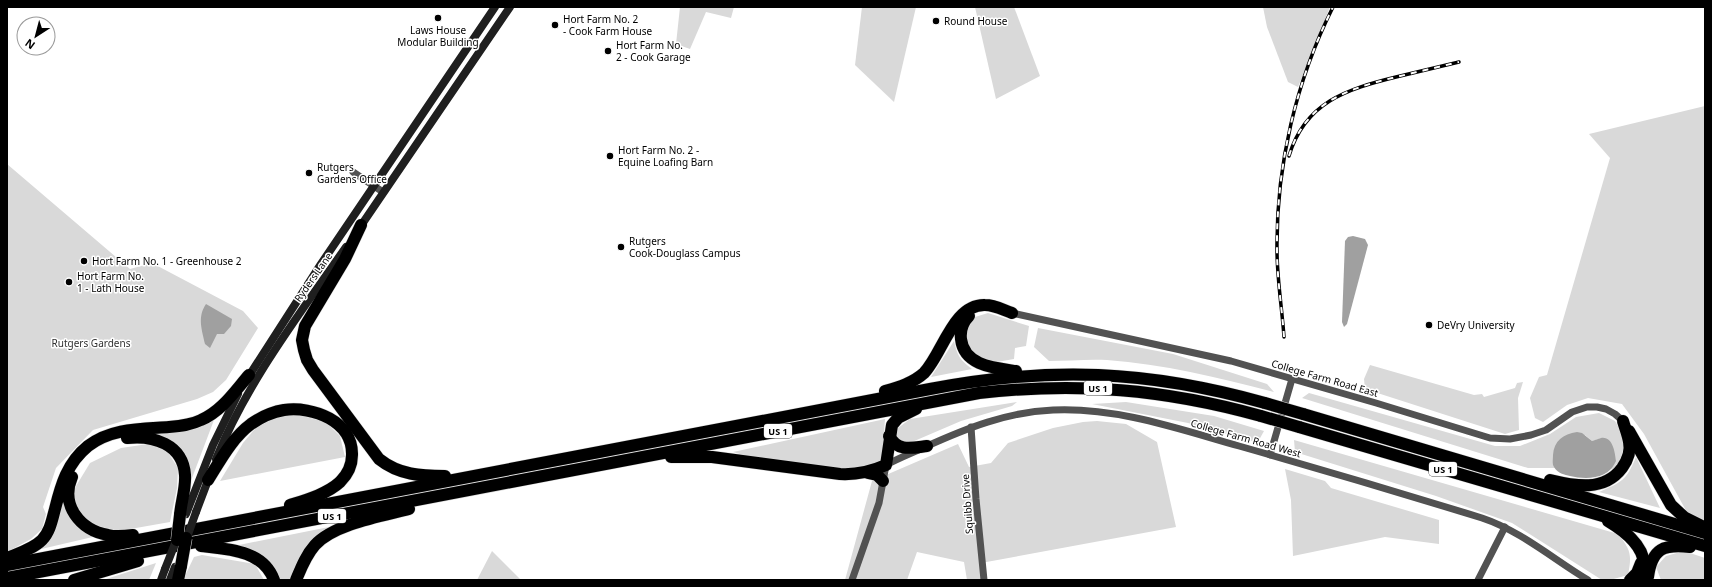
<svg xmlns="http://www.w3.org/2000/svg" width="1712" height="587" font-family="'Noto Sans',sans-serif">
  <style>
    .green { fill: #d9d9d9 }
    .water { fill: #a0a0a0 }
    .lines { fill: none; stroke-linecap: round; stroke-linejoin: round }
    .highway-casing { stroke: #dbdbdb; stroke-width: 13 }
    .street { stroke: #525252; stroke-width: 7 }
    .secondary { stroke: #1f1f1f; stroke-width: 8 }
    .highway { stroke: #000; stroke-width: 12 }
    .rail-casing { stroke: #000; stroke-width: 3.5 }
    .rail { stroke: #fff; stroke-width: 2; stroke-dasharray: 6; stroke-linecap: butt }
    .highway-bridge-casing { stroke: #dbdbdb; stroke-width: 13; stroke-linecap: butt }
    .secondary-bridge { stroke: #1f1f1f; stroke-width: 8 }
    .highway-bridge { stroke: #000; stroke-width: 12 }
    .poi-dot { fill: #000; stroke: #fff; stroke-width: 1.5 }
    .labels { text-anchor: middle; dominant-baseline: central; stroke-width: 3; stroke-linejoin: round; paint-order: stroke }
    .shield { fill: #fff; stroke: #4c4c4c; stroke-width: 1 }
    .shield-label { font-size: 9px; font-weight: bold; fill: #000 }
    .poi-label { font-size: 10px; fill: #000; stroke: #fff; text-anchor: start }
    .street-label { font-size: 10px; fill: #000; stroke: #fff }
    .park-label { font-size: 10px; fill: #303030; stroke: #fff }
  </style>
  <rect width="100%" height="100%" fill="#fff"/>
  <!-- green -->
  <g class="green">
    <polygon points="680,7 734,7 731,18 706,12 690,49 676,44"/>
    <polygon points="862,7 916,7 894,102 855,65"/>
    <polygon points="975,7 1014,7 1040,76 996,99"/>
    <polygon points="1263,7 1330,7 1298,87 1288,82 1267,27"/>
    <polygon points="1705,106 1705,521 1689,516 1644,434 1622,404 1588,398 1567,405 1543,422 1535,418 1530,398 1539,377 1547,375 1610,158 1589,134"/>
    <polygon points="7,164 130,269 152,263 243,311 258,328 226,380 213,392 197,399 93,430 56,468 43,507 46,514 42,529 31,539 7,552"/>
    <polygon points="988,313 1029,326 1026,346 1015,348 1014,359 991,363 976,357 967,345 966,329 975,317"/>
    <path d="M1038,328L1173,354L1267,384L1274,392C1219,378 1164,364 1107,360C1088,359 1068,361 1049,361L1034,347Z"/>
    <path d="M954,341C957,355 960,360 972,369L931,377Z"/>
    <polygon points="1370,365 1474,395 1482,394 1484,397 1515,388 1517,383 1523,382 1518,398 1519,430 1505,434 1365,389 1364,379"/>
    <polygon points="1309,393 1495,446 1520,446 1550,434 1576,417 1599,413 1615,421 1624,436 1623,450 1618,468 1610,469 1614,465 1602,438 1592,441 1585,435 1553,461 1555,468 1528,468 1302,398"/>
    <polygon points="1017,402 1012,406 961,421 912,442 901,443 896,437 898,428 910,419"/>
    <polygon points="1126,402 1214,416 1264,431 1259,440 1250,441 1188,423 1092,404"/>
    <polygon points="291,413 326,422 340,436 345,457 220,481 243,443 259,424"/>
    <polygon points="885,419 882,461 867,469 840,469 761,460 733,452"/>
    <polygon points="214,420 189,486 189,464 145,433 196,429"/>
    <polygon points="1097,421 1126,424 1157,442 1176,527 981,563 981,580 967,580 964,562 917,552 907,580 845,580 872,481 958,444 969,467 991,463 1008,443 1053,428 1083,422"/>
    <path d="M1294,440L1618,534C1631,550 1632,555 1628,575L1610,580H1602L1512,523L1436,496L1295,452Z"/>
    <polygon points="148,444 167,451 178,468 177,488 170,522 119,531 90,524 79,514 73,491 90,463 121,448"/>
    <path d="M1636,457L1660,508L1599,492C1622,482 1626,481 1636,457Z"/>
    <polygon points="1285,469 1325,481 1331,488 1439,520 1439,544 1385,537 1293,556 1291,500"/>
    <polygon points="63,491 97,536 37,550"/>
    <polygon points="334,526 291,580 277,580 239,545"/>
    <polygon points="492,551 521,580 477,580"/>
    <polygon points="1684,551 1705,558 1705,580 1661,580 1656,567 1666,556"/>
    <polygon points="202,555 255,564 264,580 183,580 194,557"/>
    <polygon points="156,563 149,580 103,580"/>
  </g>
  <!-- water -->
  <g class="water">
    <polygon points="1353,236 1365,239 1368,245 1347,324 1344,327 1342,322 1345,241 1348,237"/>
    <path d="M206,304L232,319L231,326L224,334H217L210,348L205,344C202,330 197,317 206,304Z"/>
    <path d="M1577,432L1582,433L1592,441C1595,440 1598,439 1601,438C1613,436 1615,453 1616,461C1609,479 1587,480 1570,476C1565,475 1557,473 1554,467C1552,464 1553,459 1553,455C1554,441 1563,434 1577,432Z"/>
  </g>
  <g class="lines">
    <!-- highway casing -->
    <g class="highway-casing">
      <g id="highway">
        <path d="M361,225L345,259L305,326L302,340L304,350L307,360L313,370L379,459C399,475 421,476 445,476"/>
        <path d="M969,316C963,322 960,330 961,339C964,366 995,368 1016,371"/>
        <path d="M885,391C899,387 913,383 924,373C943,353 953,304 985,305C995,305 1003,310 1012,313"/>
        <polyline points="1303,414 1705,533"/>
        <polyline points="1299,427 1705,546"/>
        <polyline points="1629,431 1671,505 1684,517 1702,526"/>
        <path d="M889,436C898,452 911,448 927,446"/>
        <path d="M127,438C153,435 183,444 185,475C186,488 181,502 180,515"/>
        <path d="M671,457H712L840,474C857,475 870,472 886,465L892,425L898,418L916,409"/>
        <polyline points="868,473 877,475 883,481"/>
        <path d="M72,477C60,505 80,530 108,535C116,537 125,536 133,535"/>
        <path d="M208,480C220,461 232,438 251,424C261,417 272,412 284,410C313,406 353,421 352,455C352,465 347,475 340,482C327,494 306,500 290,505"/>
        <path d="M1550,480C1575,486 1604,492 1622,468C1627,461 1631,451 1629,442C1628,435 1625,428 1623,421"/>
        <path d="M1608,521C1623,530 1643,544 1644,564C1644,569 1642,575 1641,580"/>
        <path d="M201,546C228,549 263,550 274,580"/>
        <path d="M7,558C19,553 33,549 42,540C50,532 52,520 55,509C61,485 67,463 88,446C111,428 141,429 169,427C180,426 191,425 201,420C222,411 235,391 249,375"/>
        <path d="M7,565L930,389C1050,366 1147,370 1265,403"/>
        <path d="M1648,577C1652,548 1664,544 1690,547"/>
        <path d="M7,578L979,393C1078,382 1164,389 1261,416"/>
        <polyline points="74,580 138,561"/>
        <polyline points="178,580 181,566"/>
        <path d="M296,580C301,568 306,555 315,545C334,524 382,516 409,509"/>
        <polyline points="1630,580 1637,573 1641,563"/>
      </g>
    </g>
    <!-- street -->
    <g class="street">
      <polyline points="353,172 383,192"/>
      <polyline points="1012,313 1231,361 1376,403 1490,438 1510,439 1531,435 1546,430 1572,412 1587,407 1597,407 1606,409 1615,414 1623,421"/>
      <polyline points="971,427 976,499 984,580"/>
      <polyline points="1270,455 1292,379"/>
      <path d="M852,580L879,503L886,465C899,458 912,453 925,447C967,428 1007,412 1053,410C1117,407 1179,429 1239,446C1320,469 1401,493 1482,518C1521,531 1553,559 1588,580"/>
      <polyline points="1478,580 1505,527"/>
    </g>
    <!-- secondary -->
    <g class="secondary">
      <polyline points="358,230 510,7"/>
      <polyline points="247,379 321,264 495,7"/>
      <path d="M216,459C247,382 299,315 346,247"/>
      <polyline points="196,512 210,475"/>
      <polyline points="186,514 213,445 238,394"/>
      <polyline points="161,580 165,569"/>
      <polyline points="170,580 175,567"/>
    </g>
    <!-- highway -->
    <use href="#highway" class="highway"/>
    <!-- rail casing -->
    <g class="rail-casing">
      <g id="rail">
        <path d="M1289,156C1305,102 1347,89 1396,77C1417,72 1438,67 1459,62"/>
        <path d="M1284,337C1282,308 1277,279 1277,250C1276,166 1296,81 1333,7"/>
      </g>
    </g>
    <!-- rail -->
    <use href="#rail" class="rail"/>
    <!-- highway-bridge casing -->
    <g class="highway-bridge-casing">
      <g id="highway-bridge">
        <polyline points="1265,403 1303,414"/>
        <polyline points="1261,416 1299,427"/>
        <polyline points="177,540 180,515"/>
        <polyline points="181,566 186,538"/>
      </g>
    </g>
    <!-- secondary-bridge -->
    <g class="secondary-bridge">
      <polyline points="185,543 196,512"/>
      <polyline points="165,569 178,536"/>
    </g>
    <!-- highway-bridge -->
    <use href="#highway-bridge" class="highway-bridge"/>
  </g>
  <!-- markers -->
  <g class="poi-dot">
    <circle cx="438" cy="18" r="4"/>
    <circle cx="936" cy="21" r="4"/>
    <circle cx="555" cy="25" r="4"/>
    <circle cx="608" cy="51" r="4"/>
    <circle cx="610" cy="156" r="4"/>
    <circle cx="309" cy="173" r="4"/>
    <circle cx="621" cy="247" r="4"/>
    <circle cx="84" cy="261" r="4"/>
    <circle cx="69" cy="282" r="4"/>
    <circle cx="1429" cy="325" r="4"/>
  </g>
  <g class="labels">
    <!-- shield labels -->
    <g class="shield">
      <rect x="1084" y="381" width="28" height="14" rx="3"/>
      <rect x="764" y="424" width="28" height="14" rx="3"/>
      <rect x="1429" y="462" width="28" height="14" rx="3"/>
      <rect x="318" y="509" width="28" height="14" rx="3"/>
    </g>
    <g class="shield-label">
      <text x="1098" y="388">US 1</text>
      <text x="778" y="431">US 1</text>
      <text x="1443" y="469">US 1</text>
      <text x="332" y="516">US 1</text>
    </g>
    <!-- poi labels -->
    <g class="poi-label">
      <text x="563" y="19">Hort Farm No. 2<tspan x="563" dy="12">- Cook Farm House</tspan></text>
      <text x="944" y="21">Round House</text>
      <text x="438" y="30" text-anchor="middle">Laws House<tspan x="438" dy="12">Modular Building</tspan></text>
      <text x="616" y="45">Hort Farm No.<tspan x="616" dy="12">2 - Cook Garage</tspan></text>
      <text x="618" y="150">Hort Farm No. 2 -<tspan x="618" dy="12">Equine Loafing Barn</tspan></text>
      <text x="317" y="167">Rutgers<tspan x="317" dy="12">Gardens Office</tspan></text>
      <text x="629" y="241">Rutgers<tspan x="629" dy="12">Cook-Douglass Campus</tspan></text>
      <text x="92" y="261">Hort Farm No. 1 - Greenhouse 2</text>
      <text x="77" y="276">Hort Farm No.<tspan x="77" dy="12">1 - Lath House</tspan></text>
      <text x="1437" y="325">DeVry University</text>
    </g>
    <!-- street labels -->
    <g class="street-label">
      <text transform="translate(313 277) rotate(-55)">Ryders Lane</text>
      <text transform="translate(1325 378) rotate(16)">College Farm Road East</text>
      <text transform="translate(1246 438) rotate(16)">College Farm Road West</text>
      <text transform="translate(967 504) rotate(-94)">Squibb Drive</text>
    </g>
    <!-- park labels -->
    <g class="park-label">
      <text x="91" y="343">Rutgers Gardens</text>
    </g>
  </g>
  <!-- border -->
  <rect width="1712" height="587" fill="none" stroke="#000000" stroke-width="16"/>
  <!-- north arrow -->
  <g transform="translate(36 36) rotate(216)"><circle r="19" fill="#ffffff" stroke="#999999"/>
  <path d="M0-3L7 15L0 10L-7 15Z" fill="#000000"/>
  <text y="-6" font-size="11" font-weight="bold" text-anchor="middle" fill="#000000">N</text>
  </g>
</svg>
